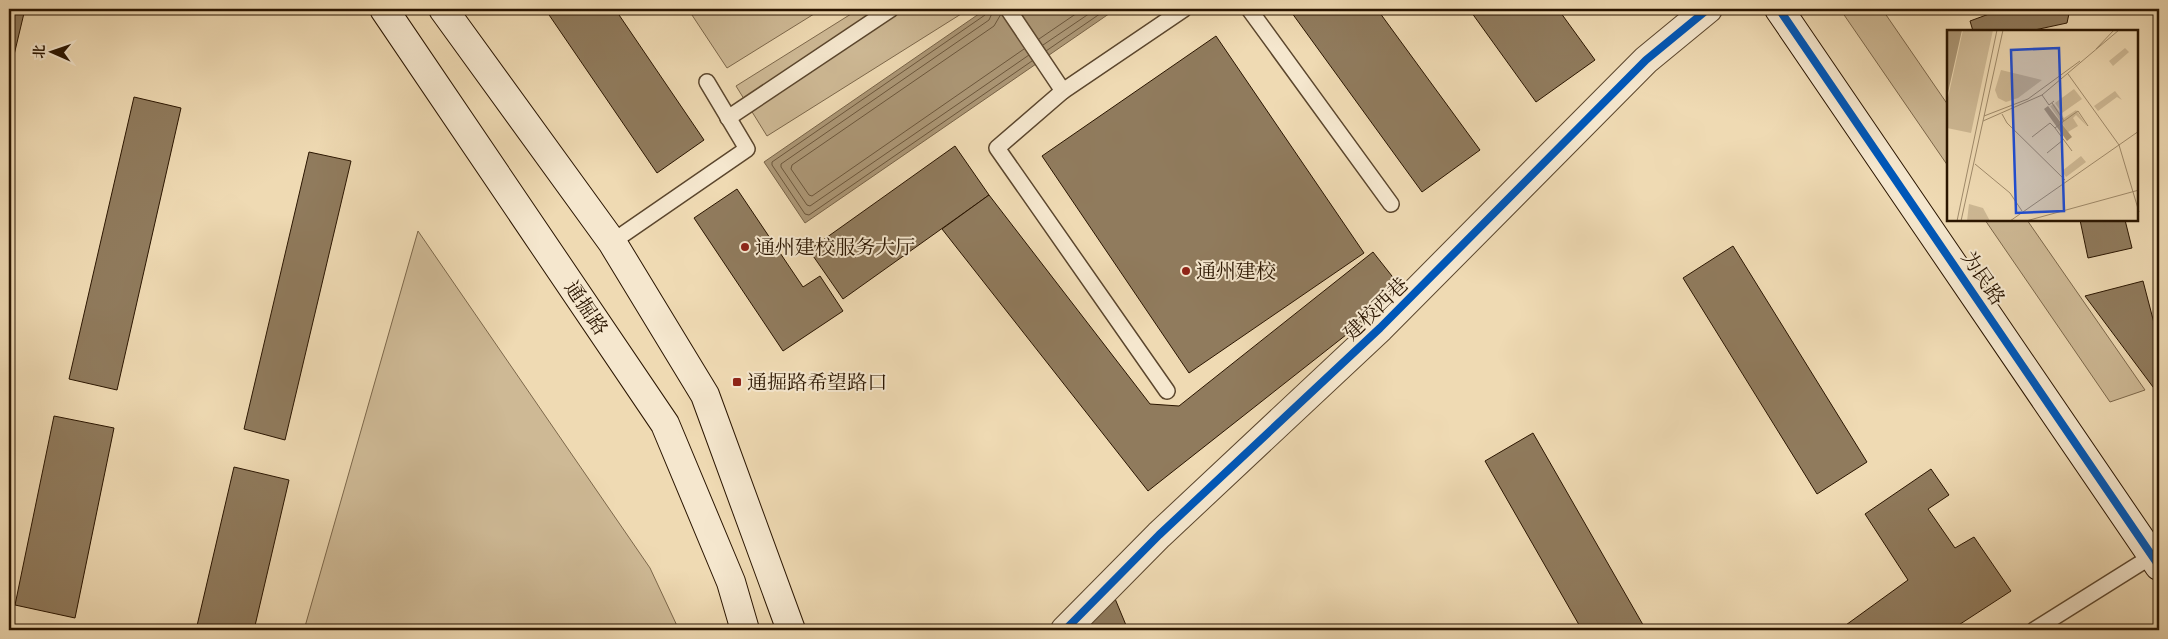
<svg xmlns="http://www.w3.org/2000/svg" width="2168" height="639" font-family="Alegreya,'Noto Serif SC',serif">
  <style>
    .green { fill: #ceb995; stroke: #7c674a }
    .water { fill: #ac9776; stroke: #786347 }
    .lines { fill: none; stroke-linecap: round; stroke-linejoin: round }
    .shore { stroke: #6b563b; stroke-width: 1 }
    .building { fill: #907b5d; stroke: #2a1500 }
    .lane-casing { stroke: #5b462d; stroke-width: 18 }
    .street-casing { stroke: #5b462d; stroke-width: 30 }
    .secondary-casing { stroke: #2a1500; stroke-width: 30 }
    .lane { stroke: #f5e7ce; stroke-width: 15 }
    .street { stroke: #f5e7ce; stroke-width: 28 }
    .secondary { stroke: #f5e7ce; stroke-width: 28 }
    .cycleway-casing { stroke: #f5e7ce; stroke-width: 11 }
    .cycleway { stroke: #0057b8; stroke-width: 8 }
    .poi-dot { fill: #8f2418; stroke: #f5e7ce; stroke-width: 2 }
    .labels { text-anchor: middle; dominant-baseline: central; stroke-width: 4; stroke-linejoin: round; paint-order: stroke }
    .poi-label { font-size: 20px; fill: #2a1500; stroke: #f5e7ce; text-anchor: start }
    .street-label { font-size: 20px; fill: #2a1500; stroke: #f5e7ce }
    .inset-road { fill: none; stroke: #a08b6b; stroke-width: 1 }
    .view { fill: #1d4ed8; fill-opacity: 0.15; stroke: #1d4ed8; stroke-width: 2.5 }
    .inset-edge { fill: none; stroke: #2a1500; stroke-width: 2.5 }
  </style>
  <rect width="100%" height="100%" fill="#efdab3"/>
  <filter id="stains"><feTurbulence type="fractalNoise" baseFrequency=".004" numOctaves="4"/><feColorMatrix values="0 0 0 0 .2 0 0 0 0 .09 0 0 0 0 .02 0 0 0 .5 -.17"/></filter>
  <radialGradient id="worn" r=".72"><stop offset=".6" stop-color="#630" stop-opacity="0"/><stop offset="1" stop-color="#630" stop-opacity=".3"/></radialGradient>
  <!-- green -->
  <g class="green">
    <polygon points="688,9 822,9 727,68"/>
    <polygon points="859,9 969,9 767,136 736,86"/>
    <polygon points="1840,9 1882,9 1948,105 1948,166"/>
    <polygon points="1985,220 2027,220 2145,390 2110,402"/>
    <polygon points="418,231 650,568 679,630 304,630"/>
  </g>
  <!-- water -->
  <polygon class="water" points="986,9 1116,9 805,223 764,162"/>
  <g class="lines">
    <!-- shore -->
    <g class="shore">
      <polyline points="988,9 985,15 772,162 772,165 805,214 809,215 1032,61"/>
      <polyline points="994,9 989,20 781,164 781,167 807,205 810,206 1029,55"/>
      <polyline points="1001,14 994,26 792,165 791,169 809,195 812,196 1024,49"/>
      <polyline points="1039,39 1083,9"/>
      <polyline points="1043,45 1096,9"/>
      <polyline points="1046,51 1107,9"/>
    </g>
  </g>
  <!-- building -->
  <g class="building">
    <polygon points="9,9 25,9 9,76"/>
    <polygon points="545,9 615,9 704,140 657,173"/>
    <polygon points="1289,9 1377,9 1480,150 1422,192"/>
    <polygon points="1469,9 1558,9 1595,60 1536,102"/>
    <polygon points="1988,9 2070,9 2067,23 2030,31 1973,31 1970,21 1989,14"/>
    <polygon points="1216,36 1364,253 1189,373 1042,156"/>
    <polygon points="134,97 181,108 117,390 69,379"/>
    <polygon points="955,146 989,195 843,299 809,250"/>
    <polygon points="309,152 351,161 285,440 244,429"/>
    <polygon points="737,189 803,287 820,276 843,311 783,351 694,218"/>
    <polygon points="989,195 1150,404 1179,406 1373,252 1403,290 1148,491 942,229"/>
    <polygon points="2080,220 2125,220 2132,248 2088,258"/>
    <polygon points="1733,246 1867,462 1817,494 1683,278"/>
    <polygon points="2143,281 2159,342 2159,395 2085,296"/>
    <polygon points="54,416 114,428 75,618 15,605"/>
    <polygon points="1533,433 1646,630 1582,630 1485,461"/>
    <polygon points="234,467 289,480 254,630 196,630"/>
    <polygon points="1931,469 1949,495 1928,509 1955,548 1974,537 2011,591 1951,630 1839,630 1908,580 1865,514"/>
    <polygon points="1111,589 1128,630 1070,630"/>
  </g>
  <g class="lines">
    <!-- lane casing -->
    <g class="lane-casing">
      <g id="lane">
        <polyline points="1008,9 1063,91 997,148 1167,391"/>
        <polyline points="1249,9 1391,204"/>
        <polyline points="1063,91 1184,9"/>
        <polyline points="728,118 891,9"/>
        <polyline points="612,242 747,149 707,82"/>
        <polyline points="2034,630 2152,556"/>
      </g>
    </g>
    <!-- street casing -->
    <g class="street-casing">
      <polyline id="street" points="1065,630 1159,535 1380,328 1646,60 1708,9"/>
    </g>
    <!-- secondary casing -->
    <g class="secondary-casing">
      <g id="secondary">
        <polyline points="384,9 665,424 731,582 745,630"/>
        <polyline points="443,9 612,242 705,395 791,630"/>
        <polyline points="1779,9 2159,566"/>
      </g>
    </g>
    <!-- lane -->
    <use href="#lane" class="lane"/>
    <!-- street -->
    <use href="#street" class="street"/>
    <!-- secondary -->
    <use href="#secondary" class="secondary"/>
    <!-- cycleway casing -->
    <g class="cycleway-casing">
      <g id="cycleway">
        <polyline points="1779,9 2159,566"/>
        <polyline points="1065,630 1159,535 1380,328 1646,60 1708,9"/>
      </g>
    </g>
    <!-- cycleway -->
    <use href="#cycleway" class="cycleway"/>
  </g>
  <!-- markers -->
  <g class="poi-dot">
    <circle cx="745" cy="247" r="5"/>
    <circle cx="1186" cy="271" r="5"/>
    <rect x="732" y="377" width="10" height="10" rx="2.5"/>
  </g>
  <g class="labels">
    <!-- poi labels -->
    <g class="poi-label">
      <text x="755" y="247">通州建校服务大厅</text>
      <text x="1196" y="271">通州建校</text>
      <text x="747" y="382">通掘路希望路口</text>
    </g>
    <!-- street labels -->
    <g class="street-label">
      <text transform="translate(1983 278) rotate(56)">为民路</text>
      <text transform="translate(586 308) rotate(56)">通掘路</text>
      <text transform="translate(1376 309) rotate(-44)">建校西巷</text>
    </g>
  </g>
  <!-- overview -->
  <g transform="translate(1947 30)">
    <rect width="191" height="191" fill="#efdab3"/>
    <path d="M16,0H46L24,103L0,98V72ZM178,18L182,22L166,36L162,31ZM54,40L95,50L71,68L59,72L51,68L48,60ZM127,59L135,69L115,83L108,73ZM168,61L175,70L170,67L151,81L147,76ZM107,74L117,88L129,80L140,96L129,85L126,88L131,96L121,102L103,76ZM134,126L139,132L119,147L115,141ZM22,174L36,178L43,191H20Z" fill="#ceb995"/>
    <path d="M0,0H15L0,67ZM101,76L125,107L120,111L97,79Z" fill="#ac9776"/>
    <path class="inset-road" d="M149,19L167,0M121,44L172,115L192,182M95,65L102,75L107,71M55,84L60,93L118,150M37,86L81,69L133,31M36,91L95,65L172,0M117,91L131,81L141,96M108,98L125,121M85,107L103,93L108,98L117,91L105,73M100,123L116,110M28,134L63,163L75,181M10,191L50,0M14,191L56,0M63,191L192,101M79,191L192,160"/>
    <path class="view" d="M112,18L117,181L69,183L64,20Z"/>
    <rect width="191" height="191" class="inset-edge"/>
  </g>
  <!-- margin -->
  <rect width="2168" height="639" fill="none" stroke="#efdab3" stroke-width="30"/>
  <rect x="10" y="10" width="2148" height="619" fill="none" stroke="#2a1500" stroke-width="2.5"/>
  <rect x="15" y="15" width="2138" height="609" fill="none" stroke="#2a1500"/>
  <!-- north arrow -->
  <g transform="translate(52 52) rotate(272)" stroke="#f5e7ce" stroke-width="4" paint-order="stroke">
  <path d="M0-4L9 19L0 12L-9 19Z" fill="#2a1500"/>
  <text y="-8" font-size="14" font-weight="bold" text-anchor="middle" fill="#2a1500">北</text>
  </g>
  <rect width="100%" height="100%" filter="url(#stains)"/>
  <rect width="100%" height="100%" fill="url(#worn)"/>
</svg>
